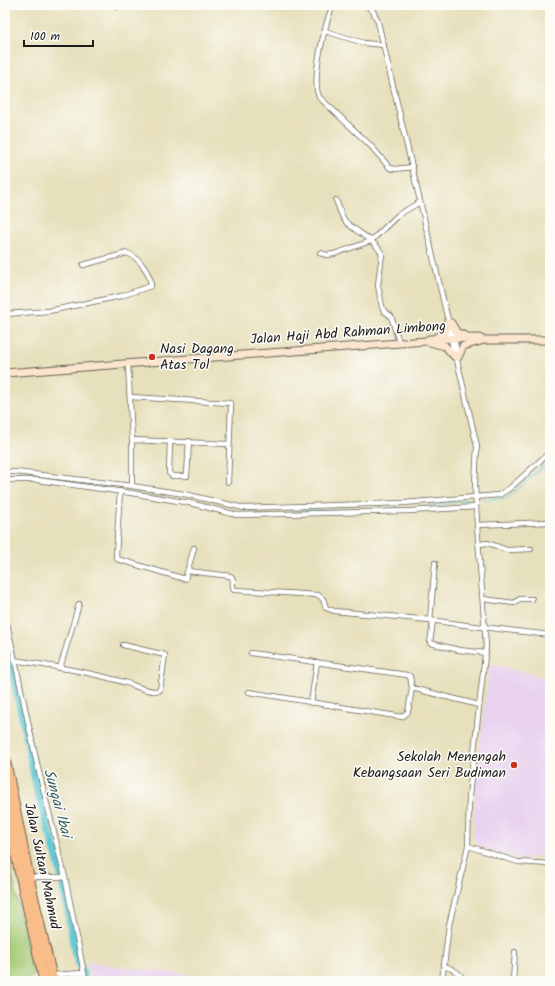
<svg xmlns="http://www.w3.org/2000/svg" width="555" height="986" font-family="Kalam,sans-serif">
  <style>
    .built { fill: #e8d2ef }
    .green { fill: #a3c973; stroke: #607248 }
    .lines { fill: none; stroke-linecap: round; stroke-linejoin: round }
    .stream { stroke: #5ec9d6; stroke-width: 1.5 }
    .river { stroke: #5ec9d6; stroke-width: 8 }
    .street-casing { stroke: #636154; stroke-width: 6 }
    .secondary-casing { stroke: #636154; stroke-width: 9 }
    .highway-casing { stroke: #636154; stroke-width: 11 }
    .street { stroke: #fff; stroke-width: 4.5 }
    .secondary { stroke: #fce5cf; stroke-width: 7 }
    .highway { stroke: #f8bd88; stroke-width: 9 }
    .poi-dot { fill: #c8321e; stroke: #fdfcf7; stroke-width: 1.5 }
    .labels { text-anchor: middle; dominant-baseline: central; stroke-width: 3; stroke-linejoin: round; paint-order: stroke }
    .street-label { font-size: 14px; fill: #1c1c1c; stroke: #fdfcf7 }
    .poi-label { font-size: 14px; fill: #1c1c1c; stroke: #fdfcf7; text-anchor: start }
    .water-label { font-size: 15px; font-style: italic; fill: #366166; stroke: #fdfcf7 }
  </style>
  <rect width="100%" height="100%" fill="#fdfcf7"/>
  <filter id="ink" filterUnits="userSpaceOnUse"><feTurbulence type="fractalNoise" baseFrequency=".025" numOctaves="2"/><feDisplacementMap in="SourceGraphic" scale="8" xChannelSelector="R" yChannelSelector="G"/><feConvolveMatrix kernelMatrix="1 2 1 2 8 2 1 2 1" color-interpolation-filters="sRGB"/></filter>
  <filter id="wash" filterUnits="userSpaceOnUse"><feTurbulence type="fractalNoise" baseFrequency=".012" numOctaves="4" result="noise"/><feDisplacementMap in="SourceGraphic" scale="16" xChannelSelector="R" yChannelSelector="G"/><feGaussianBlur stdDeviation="0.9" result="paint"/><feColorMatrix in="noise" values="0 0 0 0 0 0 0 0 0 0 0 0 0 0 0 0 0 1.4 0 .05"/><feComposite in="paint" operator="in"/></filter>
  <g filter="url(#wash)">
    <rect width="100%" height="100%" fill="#e7e0bc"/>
    <!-- built -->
    <g class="built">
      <polygon points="490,664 550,678 550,848 542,855 522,860 478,846 473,836 475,786"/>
      <polygon points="86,962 214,978 214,981 91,981"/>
    </g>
    <!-- green -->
    <polygon class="green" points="5,841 33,977 16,981 5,981"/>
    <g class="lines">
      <!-- stream -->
      <g class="stream">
        <polyline points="484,499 507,498 550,460"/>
        <polyline points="378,510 416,508 469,500"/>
        <polyline points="294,511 346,510"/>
      </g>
      <!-- river -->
      <polyline class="river" points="5,632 38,793 58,860 64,886 75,952 83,976"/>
    </g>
  </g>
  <g filter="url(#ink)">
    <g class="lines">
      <!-- street casing -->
      <g class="street-casing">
        <g id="street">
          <path d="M333,5C325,24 311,79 319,97L370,145L390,168L395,169L413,167"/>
          <polyline points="366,5 373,11 378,22 446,312 448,320 447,323 455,357 457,360 477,446 475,484 477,525 486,646 469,796 468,846 449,925 442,981"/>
          <polyline points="117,7 118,5"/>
          <polyline points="325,31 364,43 384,45"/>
          <path d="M336,200C339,207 341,218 347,223C358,233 375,240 382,254L378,285L382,307L384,311L391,316L399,342"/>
          <polyline points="320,253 327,255 334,254 371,241 398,215 420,202"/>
          <path d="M5,314L49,311L121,296L151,286C151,274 139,257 127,253L83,265"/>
          <polyline points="452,329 458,357"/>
          <polyline points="128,364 132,440 132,486"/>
          <polyline points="130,397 230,403 231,405 228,482"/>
          <polyline points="132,440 229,444"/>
          <polyline points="170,441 169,473 172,476 187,476 189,441"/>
          <polyline points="5,472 16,472 132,486 184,494 244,508 404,503 499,495 510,488 550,452"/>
          <polyline points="5,480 37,480 131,493 190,503 237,515 410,511 476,507"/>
          <polyline points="120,491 116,555 117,559 185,579 194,548"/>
          <polyline points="477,525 550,522"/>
          <polyline points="479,544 488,543 507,550 531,549"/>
          <path d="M188,571L231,576C235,580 231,585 234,590H236L318,595L323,599L326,608L334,611L430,620L465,625L550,635"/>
          <polyline points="483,599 514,603 520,599 532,599"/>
          <polyline points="5,614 37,764 65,877"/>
          <polyline points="430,620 435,563"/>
          <polyline points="433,621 430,643 459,650 486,653"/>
          <path d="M14,660C52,666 90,672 127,683C136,686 152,694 160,690L165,655L123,645"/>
          <polyline points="60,668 79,604"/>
          <polyline points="412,688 479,705"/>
          <polyline points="249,692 402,717 408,712 412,688 410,676 407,675 251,653"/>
          <polyline points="311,703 317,662"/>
          <polyline points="468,846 518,862 550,864"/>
          <polyline points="29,877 65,877 84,973"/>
          <path d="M444,966C454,969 460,973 465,981"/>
          <polyline points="52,975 84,973 86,981"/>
          <polyline points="513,981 515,952"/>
        </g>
      </g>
      <!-- secondary casing -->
      <g class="secondary-casing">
        <g id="secondary">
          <polyline points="451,323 457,333 466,336"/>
          <polyline points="437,337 445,333 447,323"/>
          <polyline points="430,342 445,346 455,357"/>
          <polyline points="458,357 463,346 481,341"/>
          <polyline points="5,373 426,341 429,339 479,338 482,340 550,340"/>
        </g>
      </g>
      <!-- highway casing -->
      <g class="highway-casing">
        <g id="highway">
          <polyline points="5,758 29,877 53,981"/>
          <polyline points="5,791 16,856 44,981"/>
        </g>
      </g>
      <!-- street -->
      <use href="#street" class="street"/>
      <!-- secondary -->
      <use href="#secondary" class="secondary"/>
      <!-- highway -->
      <use href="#highway" class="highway"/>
    </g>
  </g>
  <!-- markers -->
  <g class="poi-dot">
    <circle cx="152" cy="357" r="4"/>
    <circle cx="514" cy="765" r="4"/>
  </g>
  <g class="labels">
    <!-- street labels -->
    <g class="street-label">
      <text transform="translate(348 333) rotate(-4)">Jalan Haji Abd Rahman Limbong</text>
      <text transform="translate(42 866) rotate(78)">Jalan Sultan Mahmud</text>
    </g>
    <!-- poi labels -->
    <g class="poi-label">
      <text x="160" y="349">Nasi Dagang<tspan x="160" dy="16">Atas Tol</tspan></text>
      <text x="506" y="757" text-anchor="end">Sekolah Menengah<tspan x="506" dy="16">Kebangsaan Seri Budiman</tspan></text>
    </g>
    <!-- water labels -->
    <g class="water-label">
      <text transform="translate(57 803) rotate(75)">Sungai Ibai</text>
    </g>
  </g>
  <!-- margin -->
  <rect width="555" height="986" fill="none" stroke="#fdfcf7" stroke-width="20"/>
  <!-- scale -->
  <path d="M24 40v6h69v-6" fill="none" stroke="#1c1c1c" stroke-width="2"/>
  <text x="30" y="40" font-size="12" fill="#1c1c1c" stroke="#fdfcf7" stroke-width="3" paint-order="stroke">100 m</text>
</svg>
